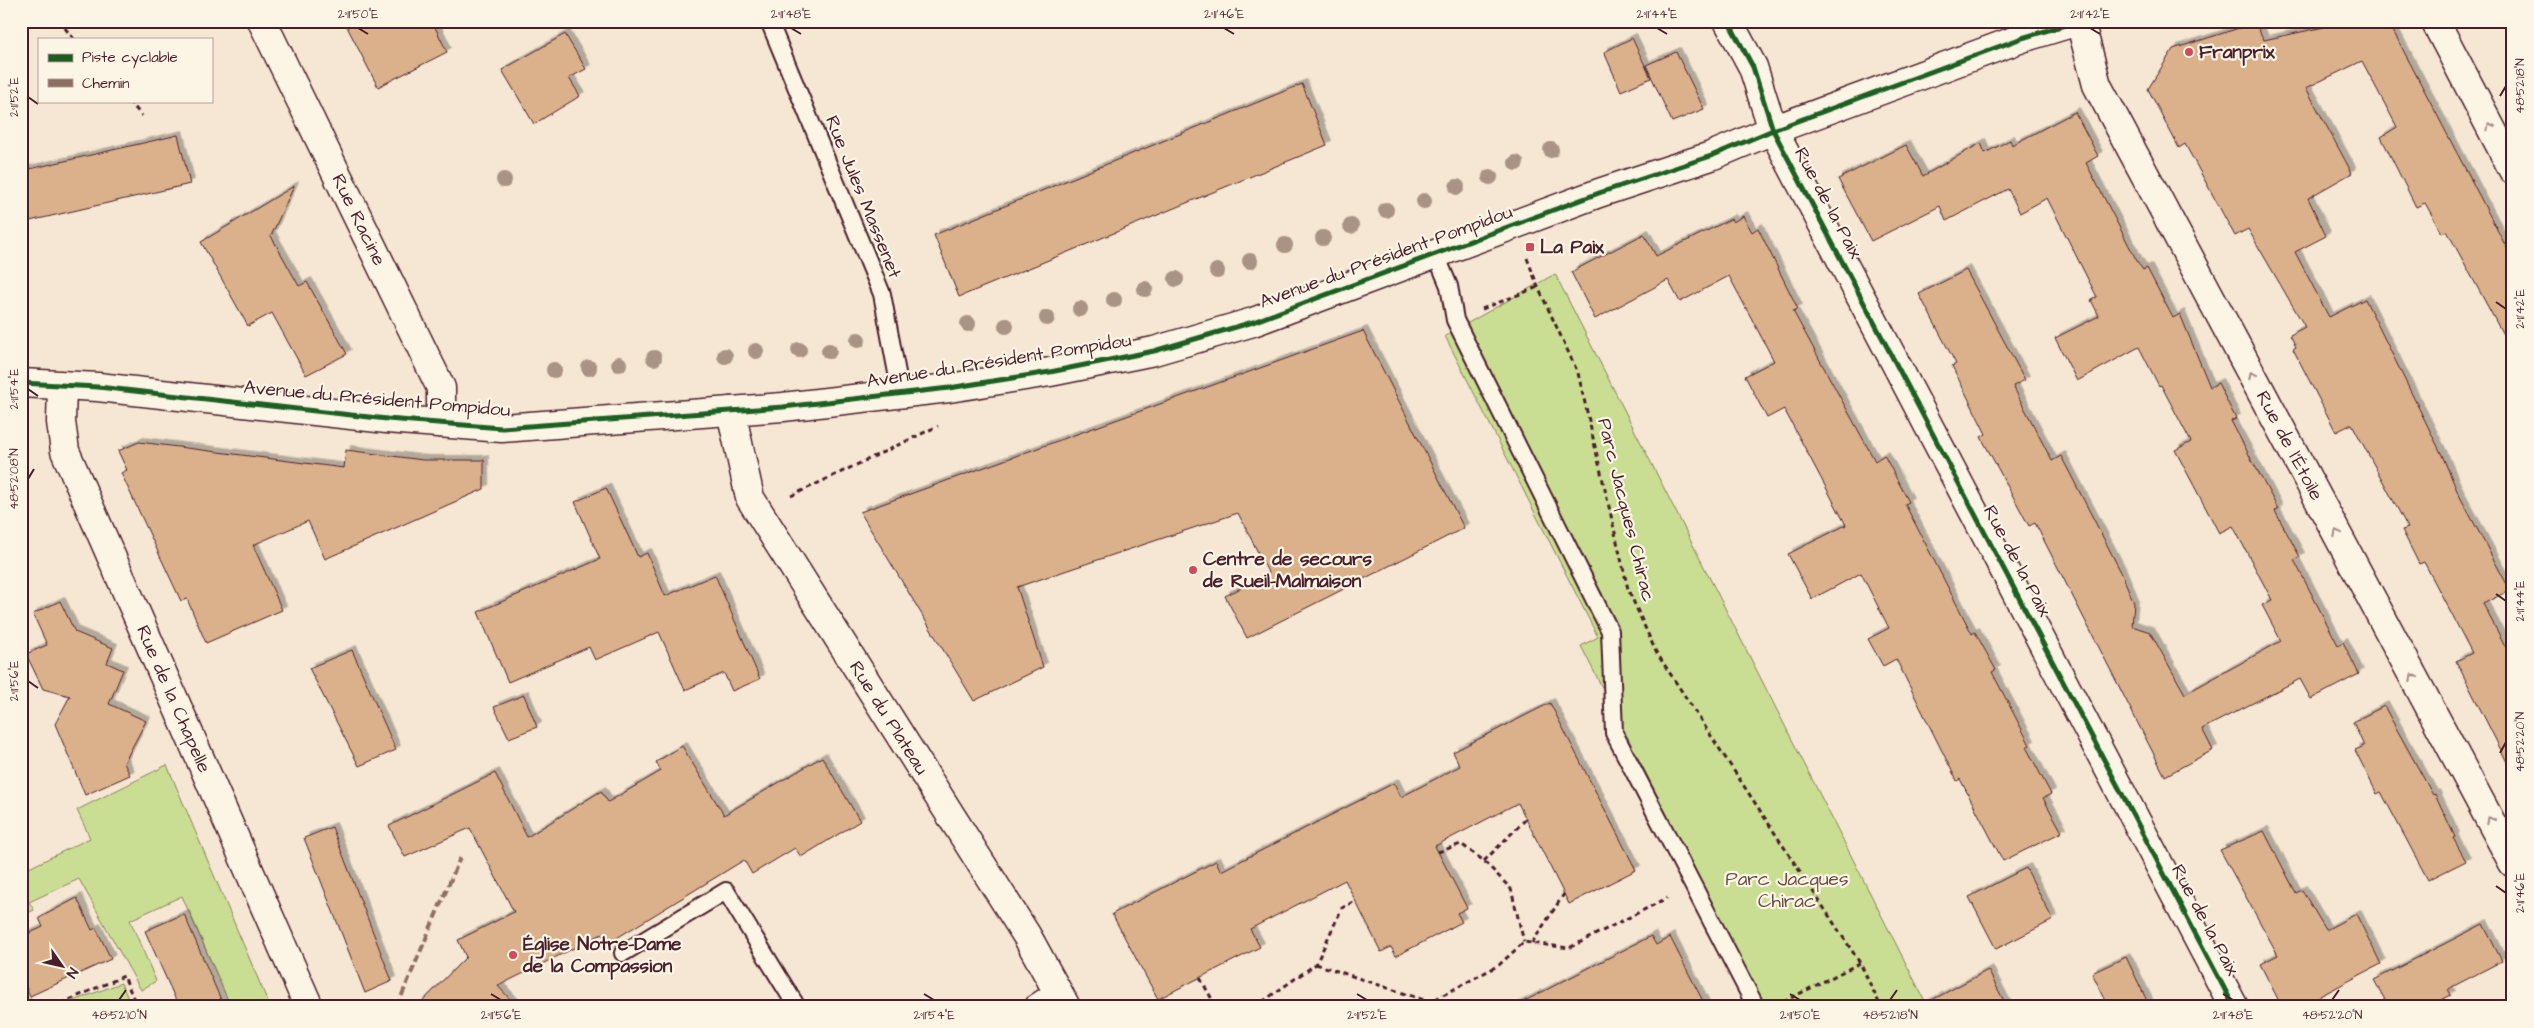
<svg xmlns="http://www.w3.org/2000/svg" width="2534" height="1028" font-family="'Architects Daughter',sans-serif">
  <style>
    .green { fill: #cade93; stroke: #8a7e5f }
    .building { fill: #dab18b; stroke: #4a1f2b; filter: url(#shadow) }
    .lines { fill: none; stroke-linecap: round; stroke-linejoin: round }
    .service-casing { stroke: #4a1f2b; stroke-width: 20 }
    .minor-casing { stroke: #4a1f2b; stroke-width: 31 }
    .tertiary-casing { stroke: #4a1f2b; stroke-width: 31 }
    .path { stroke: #4a1f2b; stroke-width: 3; stroke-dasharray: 5 4; stroke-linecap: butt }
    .service { stroke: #fcf5e5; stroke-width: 16 }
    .minor { stroke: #fcf5e5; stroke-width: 28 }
    .tertiary { stroke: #fcf5e5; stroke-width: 28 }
    .quiet { stroke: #8d6e63; stroke-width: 4; stroke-dasharray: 8 4; stroke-linecap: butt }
    .cycleway-casing { stroke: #fcf5e5; stroke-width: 8 }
    .cycleway { stroke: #1b5e20; stroke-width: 5 }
    .tree { fill: #a99385 }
    .oneway { stroke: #a38a88 }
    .ticks { fill: none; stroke: #4a1f2b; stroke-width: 2 }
    .poi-dot { fill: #d1495b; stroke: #fcf5e5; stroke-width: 2 }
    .labels { text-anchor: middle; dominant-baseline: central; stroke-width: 4.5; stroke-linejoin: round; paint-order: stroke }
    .poi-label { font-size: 19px; font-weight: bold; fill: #4a1f2b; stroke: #fcf5e5; text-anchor: start }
    .street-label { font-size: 19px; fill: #4a1f2b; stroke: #fcf5e5 }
    .park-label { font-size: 19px; fill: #6a4f45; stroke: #fcf5e5 }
    .neatline { fill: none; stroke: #4a1f2b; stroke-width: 2 }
    .ticks-label { font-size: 12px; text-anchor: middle; fill: #4a1f2b }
  </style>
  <defs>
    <filter id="shadow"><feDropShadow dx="4.5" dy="-4.5" stdDeviation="0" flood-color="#0004"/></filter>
  </defs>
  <rect width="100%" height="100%" fill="#f5e7d3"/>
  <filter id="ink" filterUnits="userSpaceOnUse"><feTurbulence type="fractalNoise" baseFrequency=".02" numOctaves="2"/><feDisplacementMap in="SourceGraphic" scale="10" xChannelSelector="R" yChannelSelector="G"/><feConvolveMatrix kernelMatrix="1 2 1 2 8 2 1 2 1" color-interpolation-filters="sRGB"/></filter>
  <g filter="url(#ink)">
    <!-- green -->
    <g class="green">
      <polygon points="1555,274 1928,1007 1766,1007 1756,989 1581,646 1598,637 1445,336"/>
      <polygon points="167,765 270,1007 231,1007 182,896 130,920 156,981 141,990 79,879 29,902 34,910 21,916 21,872 90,838 77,810"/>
      <polygon points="21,980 34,1005 21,1007"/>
      <polygon points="121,983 132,1007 123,1005 57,1007"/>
    </g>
    <!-- building -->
    <g class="building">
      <polygon points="344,21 432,21 447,52 378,87"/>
      <polygon points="2322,21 2388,21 2513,260 2513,353 2447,231 2442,233 2425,203 2416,207 2381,137 2397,127 2362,61 2306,88 2352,173 2308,198 2326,236 2295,252 2329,317 2365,299 2442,455 2458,493 2510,590 2483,604 2513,661 2513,774 2456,661 2472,653 2424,562 2419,564 2402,530 2408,528 2352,424 2336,432 2293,349 2296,347 2290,335 2305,327 2248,229 2235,236 2185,144 2179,148 2148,89 2173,49 2255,23 2264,40 2324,27"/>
      <polygon points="565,34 586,69 569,78 580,96 534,124 502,70"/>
      <polygon points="1632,38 1651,78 1621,91 1604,52"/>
      <polygon points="1676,52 1704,109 1672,122 1646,65"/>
      <polygon points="1302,84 1327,145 959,297 934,235"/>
      <polygon points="2075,112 2098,156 2086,163 2137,261 2143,270 2147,268 2173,318 2180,314 2210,387 2218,383 2236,419 2231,421 2278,509 2275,511 2300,557 2294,560 2338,645 2343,642 2359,674 2311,699 2300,679 2202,729 2213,750 2165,776 2035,523 2029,526 1981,437 1986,434 1952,366 1956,364 1919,294 1966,270 2025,380 2013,386 2052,461 2061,456 2121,572 2134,603 2132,626 2150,632 2185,694 2281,641 2262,605 2272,600 2233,526 2219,533 2175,450 2191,442 2161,385 2159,386 2139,347 2077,381 2055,338 2099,316 2091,300 2097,297 2047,198 2020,213 2008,189 1946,221 1940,206 1871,241 1838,179 1906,145 1923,176 1981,143 1985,153 2010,140 2012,145"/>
      <polygon points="178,135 190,184 21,223 21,171"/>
      <polygon points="294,186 271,236 299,286 307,282 347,354 306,375 272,313 248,326 201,242"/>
      <polygon points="1743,216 1752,232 1758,228 1798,309 1793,311 1875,461 1884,455 1909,502 1905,504 1972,634 1975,632 1996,670 1992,672 2030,745 2026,747 2051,794 2043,798 2062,832 2003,861 1960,779 1957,781 1896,659 1883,666 1868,639 1889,628 1861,573 1812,599 1788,554 1846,525 1784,409 1767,418 1745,376 1774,361 1729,276 1680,302 1668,280 1595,319 1571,272 1644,234 1656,256 1731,219 1733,222"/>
      <polygon points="1363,331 1464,528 1247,638 1225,596 1269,574 1238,513 1017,587 1043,667 974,701 860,512"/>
      <polygon points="139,442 344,468 346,450 423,460 484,460 484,489 325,559 308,521 253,545 282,610 206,643 187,599 181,601 121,473 127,470 118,451"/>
      <polygon points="606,488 638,557 647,553 665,596 715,575 760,679 732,691 724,673 685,690 659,632 595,660 589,647 508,682 478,612 600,559 575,502"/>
      <polygon points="60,601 75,632 113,648 107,663 123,670 109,704 146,721 124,763 130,775 85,795 55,724 70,696 43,689 26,654 47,645 33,614"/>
      <polygon points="352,650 396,750 359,766 309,668"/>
      <polygon points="524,695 537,727 509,738 494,707"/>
      <polygon points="1550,703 1636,870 1569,904 1518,803 1435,846 1467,908 1457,913 1462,922 1396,956 1391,947 1381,952 1345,880 1250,929 1260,947 1158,999 1112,914 1216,861 1221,871 1394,783 1401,797 1460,766 1453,752"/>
      <polygon points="2384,706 2433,795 2435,794 2455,837 2453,838 2466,861 2428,880 2381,792 2377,794 2355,750 2364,746 2353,722"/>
      <polygon points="682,746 724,815 822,757 860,821 801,857 795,848 752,874 744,860 607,944 602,934 498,986 517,1007 417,1007 466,957 458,940 514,912 470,828 405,857 389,826 495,773 527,837 601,791 608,802 661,771 656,762"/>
      <polygon points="332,827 392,981 365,993 304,838"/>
      <polygon points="2264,831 2296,893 2302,890 2326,930 2356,914 2381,964 2299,1007 2282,1007 2260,964 2278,955 2220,850"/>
      <polygon points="2026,868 2053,920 1996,949 1969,897"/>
      <polygon points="77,898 92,930 96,928 111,959 30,996 21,976 21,937 43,927 39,918"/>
      <polygon points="184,914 224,1007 179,1007 145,931"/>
      <polygon points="2483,924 2502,961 2448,989 2451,995 2429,1007 2389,1007 2374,980"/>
      <polygon points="1651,936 1656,945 1670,937 1706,1007 1513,1007"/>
      <polygon points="2126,957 2150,1007 2109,1007 2092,973"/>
      <polygon points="1988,970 2007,1007 1919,1007"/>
    </g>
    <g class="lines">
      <!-- service casing -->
      <g class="service-casing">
        <g id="service">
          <polyline points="769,21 882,294 901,394"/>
          <polyline points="1436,255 1449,286 1455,320 1610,631 1614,733 1756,1007"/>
          <polyline points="623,953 726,891 797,1007"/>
        </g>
      </g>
      <!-- minor casing -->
      <g class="minor-casing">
        <g id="minor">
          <path id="s1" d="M262,21L441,388V423"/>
          <polyline points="1728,21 1753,67 1773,130 2234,1007"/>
          <path id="s2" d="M2080,21L2097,85L2513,863"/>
          <polyline points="2435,21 2513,170"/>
          <path id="s3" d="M62,386L61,422L65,451L309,1007"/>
          <path id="s4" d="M731,411L750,498L1027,936L1066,1007"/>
          <polyline points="1039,1007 1059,994"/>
        </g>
      </g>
      <!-- tertiary casing -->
      <g class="tertiary-casing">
        <polyline id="tertiary" points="21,383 98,387 387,419 502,428 783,407 949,388 1050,372 1154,351 1253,322 1599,193 1711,156 1773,130 2022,38 2078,21"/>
      </g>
      <!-- path -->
      <g class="path">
        <polyline points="59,21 74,39"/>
        <polyline points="129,101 142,116"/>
        <polyline points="1527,258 1538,287 1578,373 1628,589 1656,652 1860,963 1881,1007"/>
        <polyline points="1482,309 1538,287"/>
        <polyline points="791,496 938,426"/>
        <polyline points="1438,852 1461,844 1484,861 1511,889 1524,942"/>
        <polyline points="1484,861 1528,817"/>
        <polyline points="1532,943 1564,894"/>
        <polyline points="1316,964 1430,1002 1499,965 1524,942 1569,948 1667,898"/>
        <polyline points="1200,978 1213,1001 1226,1007"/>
        <polyline points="1430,1002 1430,1007"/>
        <polyline points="1783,1002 1860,963"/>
        <polyline points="53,1007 124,976 137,1007"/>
        <polyline points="1255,1007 1316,964 1342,908 1355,901"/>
      </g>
      <!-- service -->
      <use href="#service" class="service"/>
      <!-- minor -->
      <use href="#minor" class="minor"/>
      <!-- tertiary -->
      <use href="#tertiary" class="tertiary"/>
      <!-- quiet -->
      <polyline class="quiet" points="401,1007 399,1002 460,858"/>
      <!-- cycleway casing -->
      <g class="cycleway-casing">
        <g id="cycleway">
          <polyline points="1728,21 1753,67 1773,130 2234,1007"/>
          <polyline points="21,383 98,387 387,419 502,428 783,407 949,388 1050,372 1154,351 1253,322 1599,193 1711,156 1773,130 2022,38 2078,21"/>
        </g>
      </g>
      <!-- cycleway -->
      <use href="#cycleway" class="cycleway"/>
    </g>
    <!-- trees -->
    <g class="tree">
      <circle cx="1551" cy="150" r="8"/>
      <circle cx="1516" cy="163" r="8"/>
      <circle cx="1490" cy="177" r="8"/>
      <circle cx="504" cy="180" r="8"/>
      <circle cx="1457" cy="187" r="8"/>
      <circle cx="1424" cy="201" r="8"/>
      <circle cx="1386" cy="210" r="8"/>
      <circle cx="1351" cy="226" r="8"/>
      <circle cx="1323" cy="238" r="8"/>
      <circle cx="1285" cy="245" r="8"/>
      <circle cx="1250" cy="261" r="8"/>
      <circle cx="1217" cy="271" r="8"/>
      <circle cx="1176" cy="279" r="8"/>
      <circle cx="1145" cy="289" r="8"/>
      <circle cx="1114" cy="300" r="8"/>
      <circle cx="1080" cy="309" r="8"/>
      <circle cx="1047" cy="318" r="8"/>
      <circle cx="968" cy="324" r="8"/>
      <circle cx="1006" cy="326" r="8"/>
      <circle cx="858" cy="340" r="8"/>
      <circle cx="799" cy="350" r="8"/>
      <circle cx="756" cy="351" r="8"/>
      <circle cx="829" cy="351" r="8"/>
      <circle cx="725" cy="356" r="8"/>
      <circle cx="654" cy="358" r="8"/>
      <circle cx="619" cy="364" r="8"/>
      <circle cx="589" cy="368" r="8"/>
      <circle cx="554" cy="370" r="8"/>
    </g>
    <!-- one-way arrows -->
    <defs><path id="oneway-chevron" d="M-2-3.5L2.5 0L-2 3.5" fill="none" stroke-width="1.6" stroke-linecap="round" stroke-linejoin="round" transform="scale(1.25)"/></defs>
    <g class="oneway">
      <use href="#oneway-chevron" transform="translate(2490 126) rotate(-118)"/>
      <use href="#oneway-chevron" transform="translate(2252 375) rotate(-118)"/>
      <use href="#oneway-chevron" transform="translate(2337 533) rotate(-118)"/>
      <use href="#oneway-chevron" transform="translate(2413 677) rotate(-118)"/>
      <use href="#oneway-chevron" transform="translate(2490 820) rotate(-118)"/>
    </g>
  </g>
  <!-- ticks -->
  <path class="ticks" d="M358,28L368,34M791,28L801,34M1224,28L1234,34M1657,28L1667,34M2090,28L2100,34M2500,96L2506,86M28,97L38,104M2496,302L2506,309M28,389L38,396M28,479L34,469M2496,594L2506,601M28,681L38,688M2500,753L2506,742M2496,886L2506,893M491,994L501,1000M924,994L934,1000M1357,994L1367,1000M1790,994L1800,1000M2223,994L2233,1000M119,1000L126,990M1890,1000L1897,990M2332,1000L2339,990"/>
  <!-- markers -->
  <g class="poi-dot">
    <circle cx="2189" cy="52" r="5"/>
    <rect x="1525" y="242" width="10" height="10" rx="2.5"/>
    <circle cx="1193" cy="570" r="5"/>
    <circle cx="513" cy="955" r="5"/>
  </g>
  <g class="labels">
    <!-- poi labels -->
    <g class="poi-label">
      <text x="2199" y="52">Franprix</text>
      <text x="1540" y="247">La Paix</text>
      <text x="1203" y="559">Centre de secours<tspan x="1203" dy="22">de Rueil-Malmaison</tspan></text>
      <text x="523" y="944">Église Notre-Dame<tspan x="523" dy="22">de la Compassion</tspan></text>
    </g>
    <!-- street labels -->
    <g class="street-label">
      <text transform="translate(863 197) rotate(68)">Rue Jules Massenet</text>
      <text transform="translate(1828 203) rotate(62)">Rue de la Paix</text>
      <text stroke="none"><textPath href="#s1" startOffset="221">Rue Racine</textPath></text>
      <text transform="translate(1386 257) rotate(-20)">Avenue du Président Pompidou</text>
      <text transform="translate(999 361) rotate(-9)">Avenue du Président Pompidou</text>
      <text transform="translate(377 399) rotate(5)">Avenue du Président Pompidou</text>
      <text stroke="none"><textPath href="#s2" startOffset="475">Rue de l'Étoile</textPath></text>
      <text transform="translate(1626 510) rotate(76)">Parc Jacques Chirac</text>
      <text transform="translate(2017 561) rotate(62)">Rue de la Paix</text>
      <text stroke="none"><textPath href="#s3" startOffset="336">Rue de la Chapelle</textPath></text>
      <text stroke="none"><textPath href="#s4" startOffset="349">Rue du Plateau</textPath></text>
      <text transform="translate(2205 920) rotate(62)">Rue de la Paix</text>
    </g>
    <!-- park labels -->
    <g class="park-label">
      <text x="1787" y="879">Parc Jacques<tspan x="1787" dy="22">Chirac</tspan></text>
    </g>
  </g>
  <!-- margin -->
  <rect width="2534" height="1028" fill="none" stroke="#fcf5e5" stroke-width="55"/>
  <!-- legend -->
  <rect x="38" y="38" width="175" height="65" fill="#fcf5e5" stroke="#b59f9b"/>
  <rect x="48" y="54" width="25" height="8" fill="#1b5e20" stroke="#b59f9b"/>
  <text x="82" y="62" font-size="15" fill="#4a1f2b">Piste cyclable</text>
  <rect x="48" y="79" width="25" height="8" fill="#8d6e63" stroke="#b59f9b"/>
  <text x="82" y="88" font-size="15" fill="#4a1f2b">Chemin</text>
  <!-- north arrow -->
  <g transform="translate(62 966) rotate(124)" stroke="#fcf5e5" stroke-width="4" paint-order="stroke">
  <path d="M0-4L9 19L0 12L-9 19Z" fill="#4a1f2b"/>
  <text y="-8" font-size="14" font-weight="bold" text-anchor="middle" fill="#4a1f2b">N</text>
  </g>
  <rect x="28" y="28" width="2478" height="972" class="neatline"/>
  <g class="ticks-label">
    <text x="358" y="18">2°11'50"E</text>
    <text x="791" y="18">2°11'48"E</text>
    <text x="1224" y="18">2°11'46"E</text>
    <text x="1657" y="18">2°11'44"E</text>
    <text x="2090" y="18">2°11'42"E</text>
    <text transform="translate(2520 86) rotate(-90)" y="4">48°52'18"N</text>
    <text transform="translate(14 97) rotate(-90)" y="4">2°11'52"E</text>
    <text transform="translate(2520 309) rotate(-90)" y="4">2°11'42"E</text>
    <text transform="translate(14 389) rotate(-90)" y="4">2°11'54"E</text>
    <text transform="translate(14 479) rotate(-90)" y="4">48°52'08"N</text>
    <text transform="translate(2520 601) rotate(-90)" y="4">2°11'44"E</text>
    <text transform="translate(14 681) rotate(-90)" y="4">2°11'56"E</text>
    <text transform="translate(2520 742) rotate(-90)" y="4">48°52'20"N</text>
    <text transform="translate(2520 893) rotate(-90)" y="4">2°11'46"E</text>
    <text x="119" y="1019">48°52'10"N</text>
    <text x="501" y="1019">2°11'56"E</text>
    <text x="934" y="1019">2°11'54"E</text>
    <text x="1367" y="1019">2°11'52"E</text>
    <text x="1800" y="1019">2°11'50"E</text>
    <text x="1890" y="1019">48°52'18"N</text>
    <text x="2233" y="1019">2°11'48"E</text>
    <text x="2332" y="1019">48°52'20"N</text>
  </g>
</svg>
